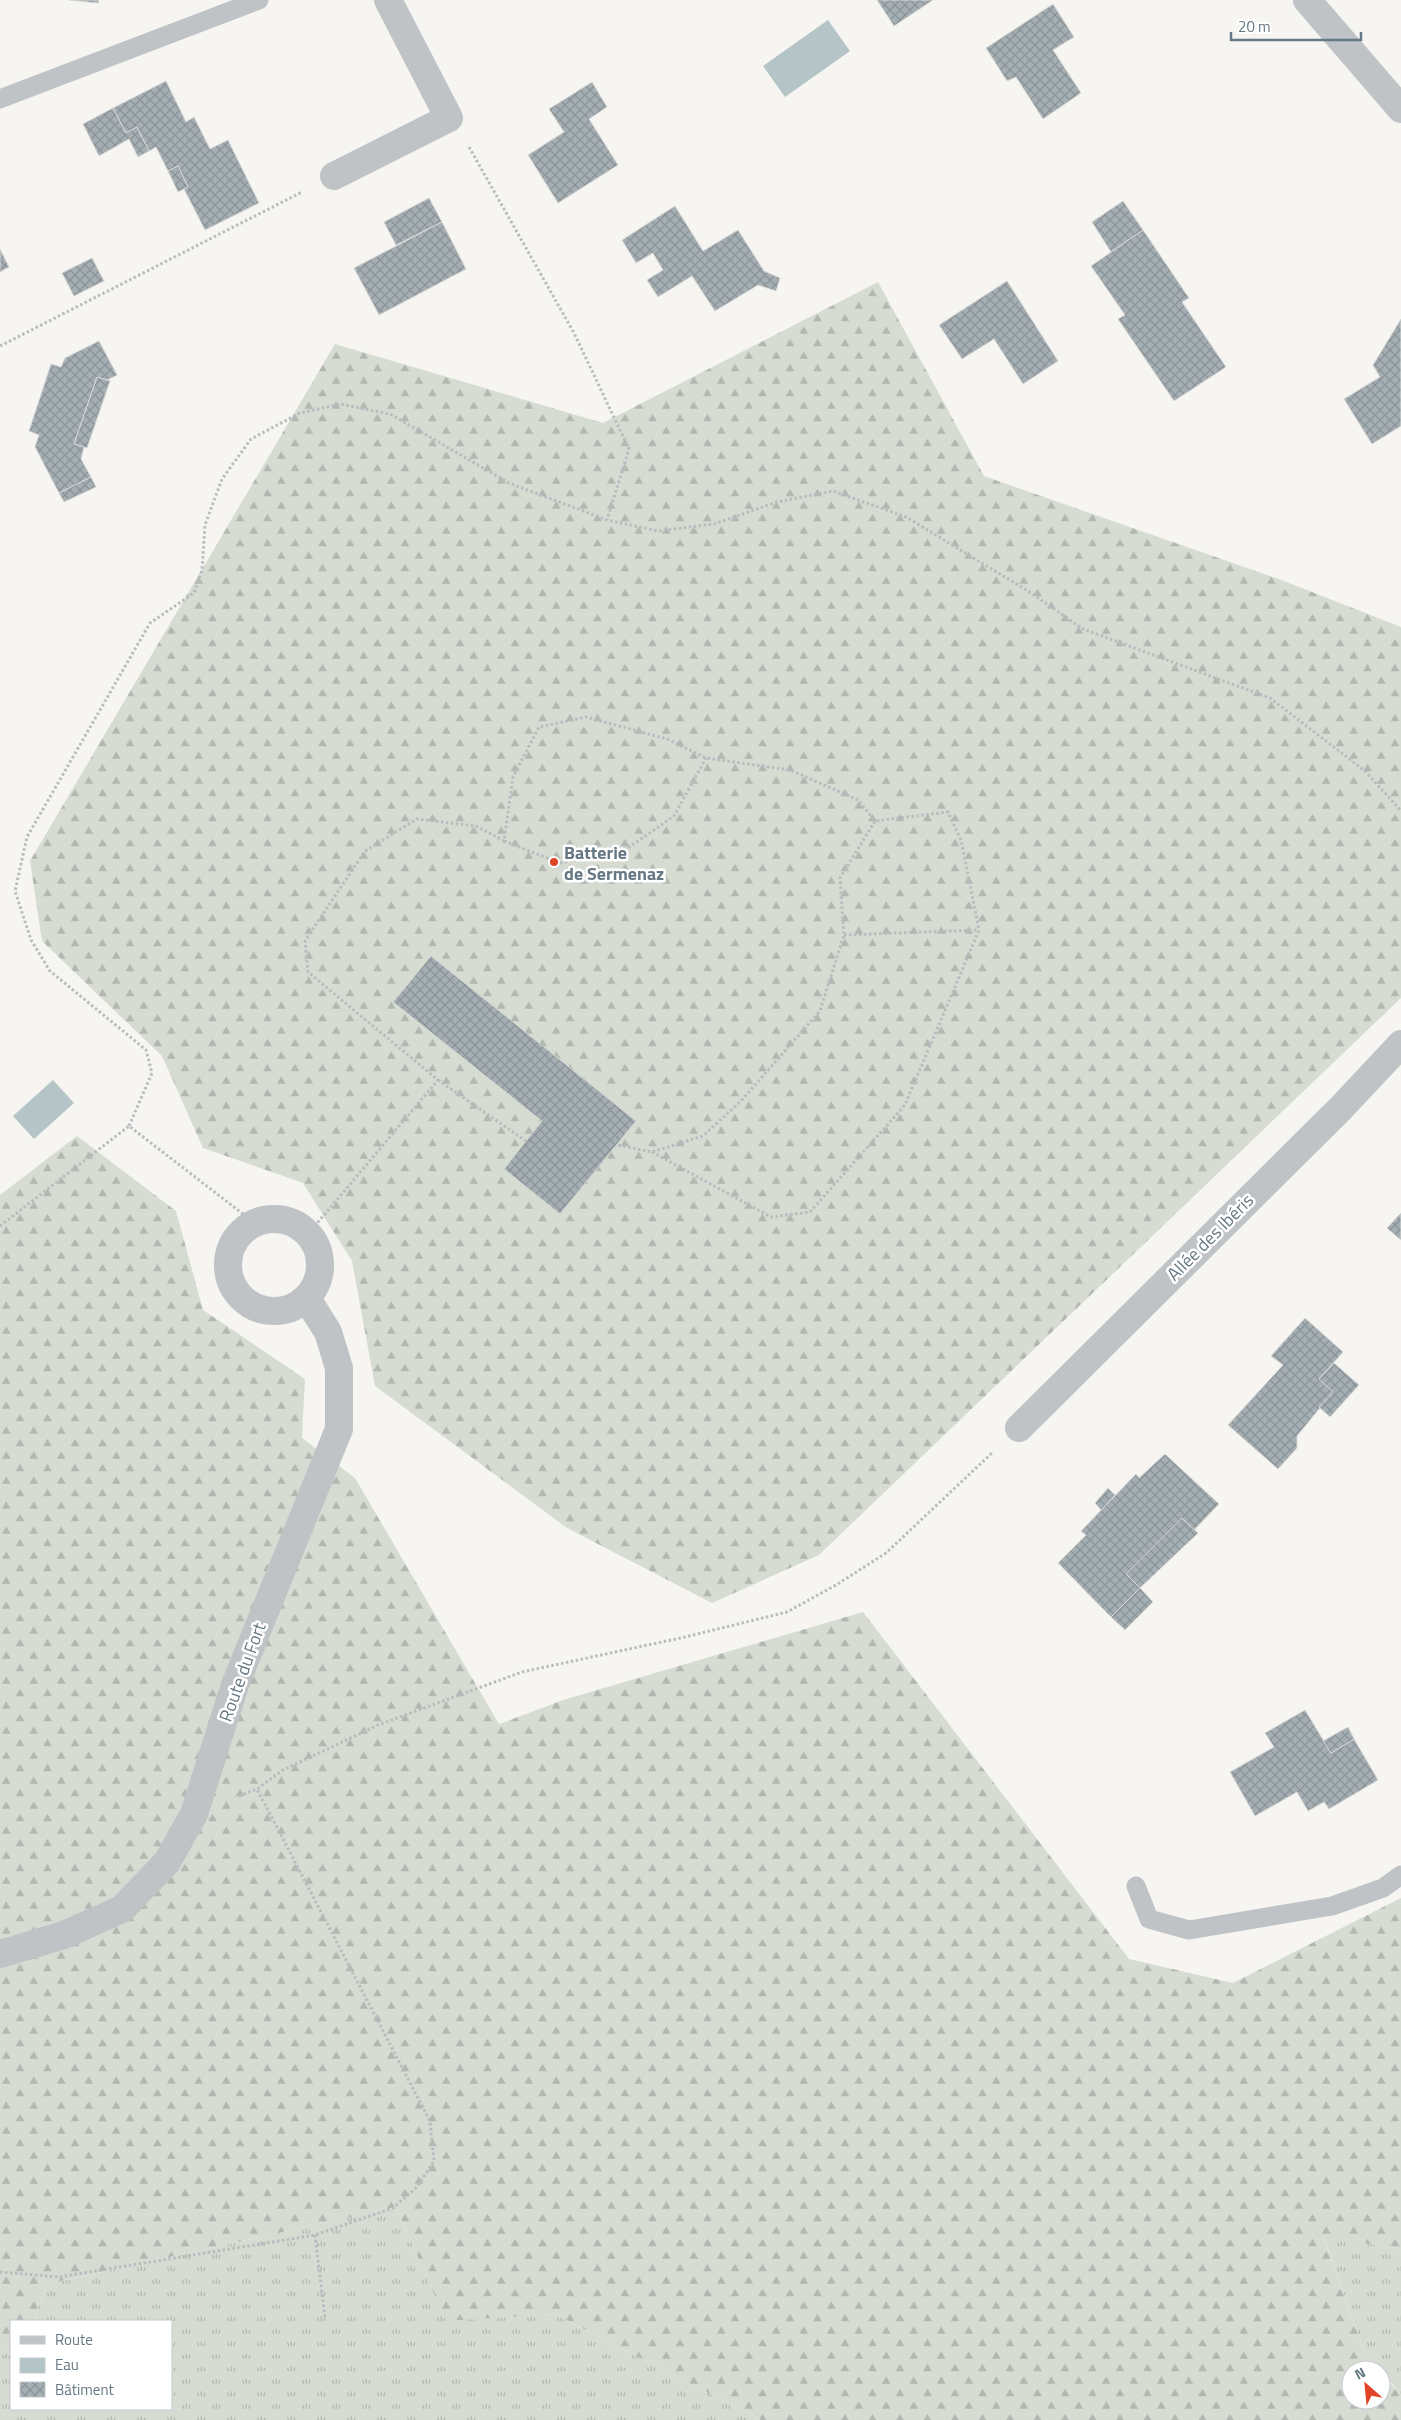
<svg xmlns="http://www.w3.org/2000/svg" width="1401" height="2420" font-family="'Titillium Web',sans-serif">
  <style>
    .grass { fill: url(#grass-tufts) }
    .forest { fill: url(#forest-firs) }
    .water { fill: #b5c4c6 }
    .building { fill: url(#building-cross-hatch); stroke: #d7d7d5 }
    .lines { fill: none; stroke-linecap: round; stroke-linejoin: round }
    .path { stroke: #b9bcbe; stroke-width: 3; stroke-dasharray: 2.5 2.5; stroke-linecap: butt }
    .service { stroke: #bfc3c6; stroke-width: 19 }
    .minor { stroke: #bfc3c6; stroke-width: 28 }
    .poi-dot { fill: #e14426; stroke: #fff; stroke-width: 2 }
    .labels { text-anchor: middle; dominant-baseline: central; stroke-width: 5; stroke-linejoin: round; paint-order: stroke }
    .poi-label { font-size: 18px; font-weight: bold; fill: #657883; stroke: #fff; text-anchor: start }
    .street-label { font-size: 18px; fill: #657883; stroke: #fff }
  </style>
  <defs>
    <pattern id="grass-tufts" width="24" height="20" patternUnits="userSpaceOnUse" patternTransform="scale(1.25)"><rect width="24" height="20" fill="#d7dcd3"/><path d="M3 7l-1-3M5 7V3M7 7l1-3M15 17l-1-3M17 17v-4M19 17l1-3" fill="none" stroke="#b2b7b1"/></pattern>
    <pattern id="forest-firs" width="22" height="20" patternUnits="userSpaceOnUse" patternTransform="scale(1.25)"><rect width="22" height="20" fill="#d7dcd3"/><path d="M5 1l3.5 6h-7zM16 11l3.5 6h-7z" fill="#b2b7b1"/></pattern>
    <pattern id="building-cross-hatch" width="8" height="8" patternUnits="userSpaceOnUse" patternTransform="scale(1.25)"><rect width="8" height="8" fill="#a5afb3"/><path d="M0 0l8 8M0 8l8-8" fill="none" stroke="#8a9397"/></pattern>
  </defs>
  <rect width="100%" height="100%" fill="#f6f5f2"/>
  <!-- grass -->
  <g class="grass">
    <polygon points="396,2207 446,2320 555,2314 761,2420 0,2420 0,2351 11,2348 11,2409 171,2409 171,2321 34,2321 47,2284"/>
    <polygon points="1323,2235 1401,2249 1401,2395 1381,2370 1366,2356"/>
  </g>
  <!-- forest -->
  <g class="forest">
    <polygon points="878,282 984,476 1284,581 1401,627 1401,998 819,1555 712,1603 567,1528 375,1386 352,1261 303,1183 203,1148 162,1056 42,941 30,861 335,344 603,423"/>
    <polygon points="77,1136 176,1211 203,1310 305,1379 302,1438 355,1478 499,1724 563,1700 863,1612 1129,1959 1233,1983 1401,1898 1401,2249 1323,2236 1366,2356 1379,2370 1351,2370 1351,2400 1381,2400 1381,2373 1401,2395 1401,2420 761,2420 555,2314 446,2321 396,2207 47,2284 34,2321 11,2321 11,2348 0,2351 0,1195"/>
  </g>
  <!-- water -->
  <g class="water">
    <polygon points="828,20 850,51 785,97 763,66"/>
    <polygon points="53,1080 74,1103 34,1139 13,1116"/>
  </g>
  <!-- building -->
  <g class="building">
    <polygon points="69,0 99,0 98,3"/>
    <polygon points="877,0 933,0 894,26"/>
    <polygon points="1053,4 1074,37 1053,50 1081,93 1043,119 1016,77 1007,81 986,48"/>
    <polygon points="166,81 186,122 194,117 210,149 228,140 259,203 205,230 184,189 188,187 178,166 168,171 156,147 149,151 137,127 126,133 113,108"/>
    <polygon points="592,82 607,107 589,119 618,165 558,203 528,155 564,132 549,109"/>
    <polygon points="113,108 126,133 137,127 149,151 138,157 129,139 99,156 83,124"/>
    <polygon points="178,166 188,187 178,192 168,171"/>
    <polygon points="429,198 442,222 396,245 384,222"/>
    <polygon points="1123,201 1143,230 1111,252 1092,222"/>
    <polygon points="675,206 703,251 738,230 764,271 780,278 776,291 758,285 715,311 692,276 658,297 647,280 663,270 653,253 636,263 622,240"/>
    <polygon points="442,222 466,269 379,315 354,268"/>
    <polygon points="1143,230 1189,298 1182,302 1226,367 1174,401 1118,319 1125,315 1091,266"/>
    <polygon points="0,249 9,267 0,272"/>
    <polygon points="92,258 104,281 74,296 62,273"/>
    <polygon points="1007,281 1058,361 1023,384 994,339 962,359 939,325"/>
    <polygon points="1401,319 1401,426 1372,444 1344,399 1380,377 1373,365"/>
    <polygon points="99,341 117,375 107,380 97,377 74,444 84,447 81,459 91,477 59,493 35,447 39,435 29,431 51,364 61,367 65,358"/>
    <polygon points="97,377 110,381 87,448 74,444"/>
    <polygon points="91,477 96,487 64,502 59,493"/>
    <polygon points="431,956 636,1121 560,1214 504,1169 542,1121 393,1002"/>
    <polygon points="1401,1213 1401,1240 1387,1228"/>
    <polygon points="1305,1318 1343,1352 1319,1379 1333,1392 1297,1436 1297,1448 1278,1469 1228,1425 1283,1365 1271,1356"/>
    <polygon points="1334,1363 1359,1385 1330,1417 1319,1407 1333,1392 1319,1379"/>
    <polygon points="1165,1454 1219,1504 1194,1530 1182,1518 1126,1574 1140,1588 1111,1617 1058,1563 1086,1535 1081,1531 1136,1474 1139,1478"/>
    <polygon points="1108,1488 1115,1495 1101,1510 1095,1503"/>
    <polygon points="1182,1518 1198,1533 1140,1588 1126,1574"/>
    <polygon points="1140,1588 1153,1602 1125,1630 1111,1617"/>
    <polygon points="1305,1710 1331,1753 1354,1739 1378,1780 1329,1809 1324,1802 1308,1811 1297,1792 1255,1816 1230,1772 1274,1747 1265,1733"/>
    <polygon points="1348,1727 1354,1739 1331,1753 1323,1741"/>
  </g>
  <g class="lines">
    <!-- path -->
    <g class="path">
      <polyline points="469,147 574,333 629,449 607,520"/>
      <polyline points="0,346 302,192"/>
      <polyline points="504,841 560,863 628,848 674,816 706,758"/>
      <polyline points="844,935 979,930"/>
      <polyline points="438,1080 526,1141"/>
      <polyline points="129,1126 152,1073 146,1050 50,971 31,940 15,891 27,837 150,623 194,593 202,570 205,525 222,479 251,439 300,413 340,404 390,414 509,483 607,520 658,531 714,524 777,502 833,491 906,517 1028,591 1083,629 1270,698 1365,771 1401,811"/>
      <polyline points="652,1152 771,1217 810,1212 905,1105 979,930 961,840 948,812 875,821"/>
      <polyline points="0,1226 129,1126 243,1214 241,1234"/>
      <polyline points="308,1234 438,1080 308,972 305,941 365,851 417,819 476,826 504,841 513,777 539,727 586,717 667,739 706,758 790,770 858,800 875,821 840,878 844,935 820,1011 741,1101 703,1136 652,1152 617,1145"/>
      <polyline points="239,1796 257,1789 283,1770 378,1725 522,1672 685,1637 787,1612 836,1585 886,1553 993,1452"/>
      <polyline points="315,2235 325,2318"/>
      <polyline points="0,2272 59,2277 315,2235 393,2208 417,2187 434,2161 430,2121 257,1789"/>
    </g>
    <!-- service -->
    <g class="service">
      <polyline points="0,99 259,0"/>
      <polyline points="1136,1886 1149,1919 1189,1930 1332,1906 1383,1888 1401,1875"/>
    </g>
    <!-- minor -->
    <g class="minor">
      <polyline points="1307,0 1401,109"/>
      <polyline points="334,176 449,118 388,0"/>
      <circle cx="274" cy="1265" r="46"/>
      <polyline points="1019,1428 1341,1108 1401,1044"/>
      <polyline points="0,1954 64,1935 122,1909 167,1862 194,1814 235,1685 339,1429 339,1368 328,1332 311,1305 304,1300"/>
    </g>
  </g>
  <!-- markers -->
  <circle class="poi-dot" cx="554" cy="862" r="5"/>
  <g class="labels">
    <!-- poi labels -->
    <g class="poi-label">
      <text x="564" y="852">Batterie<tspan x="564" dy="21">de Sermenaz</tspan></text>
    </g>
    <!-- street labels -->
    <g class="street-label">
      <text transform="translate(1210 1237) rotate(-45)">Allée des Ibéris</text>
      <text transform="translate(242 1672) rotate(-70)">Route du Fort</text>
    </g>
  </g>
  <!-- legend -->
  <rect x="10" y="2320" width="162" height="90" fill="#ffffff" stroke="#c1c9cd"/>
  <rect x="20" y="2336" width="25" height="8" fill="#bfc3c6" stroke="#c1c9cd"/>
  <text x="55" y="2345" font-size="15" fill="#657883">Route</text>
  <rect x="20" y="2358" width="25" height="15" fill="#b5c4c6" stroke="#c1c9cd"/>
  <text x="55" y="2370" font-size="15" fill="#657883">Eau</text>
  <rect x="20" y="2382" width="25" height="15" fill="url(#building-cross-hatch)" stroke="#c1c9cd"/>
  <text x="55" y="2395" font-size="15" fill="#657883">Bâtiment</text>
  <!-- north arrow -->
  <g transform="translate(1366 2385) rotate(333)"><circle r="24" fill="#ffffff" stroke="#c1c9cd"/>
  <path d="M0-4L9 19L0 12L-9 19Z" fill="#e14426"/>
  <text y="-8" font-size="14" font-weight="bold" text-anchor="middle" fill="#657883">N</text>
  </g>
  <!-- scale -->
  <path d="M1231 32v8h130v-8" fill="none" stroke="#657883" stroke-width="2.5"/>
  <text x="1238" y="32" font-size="15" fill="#657883" stroke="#ffffff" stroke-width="4" paint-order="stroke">20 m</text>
</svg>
